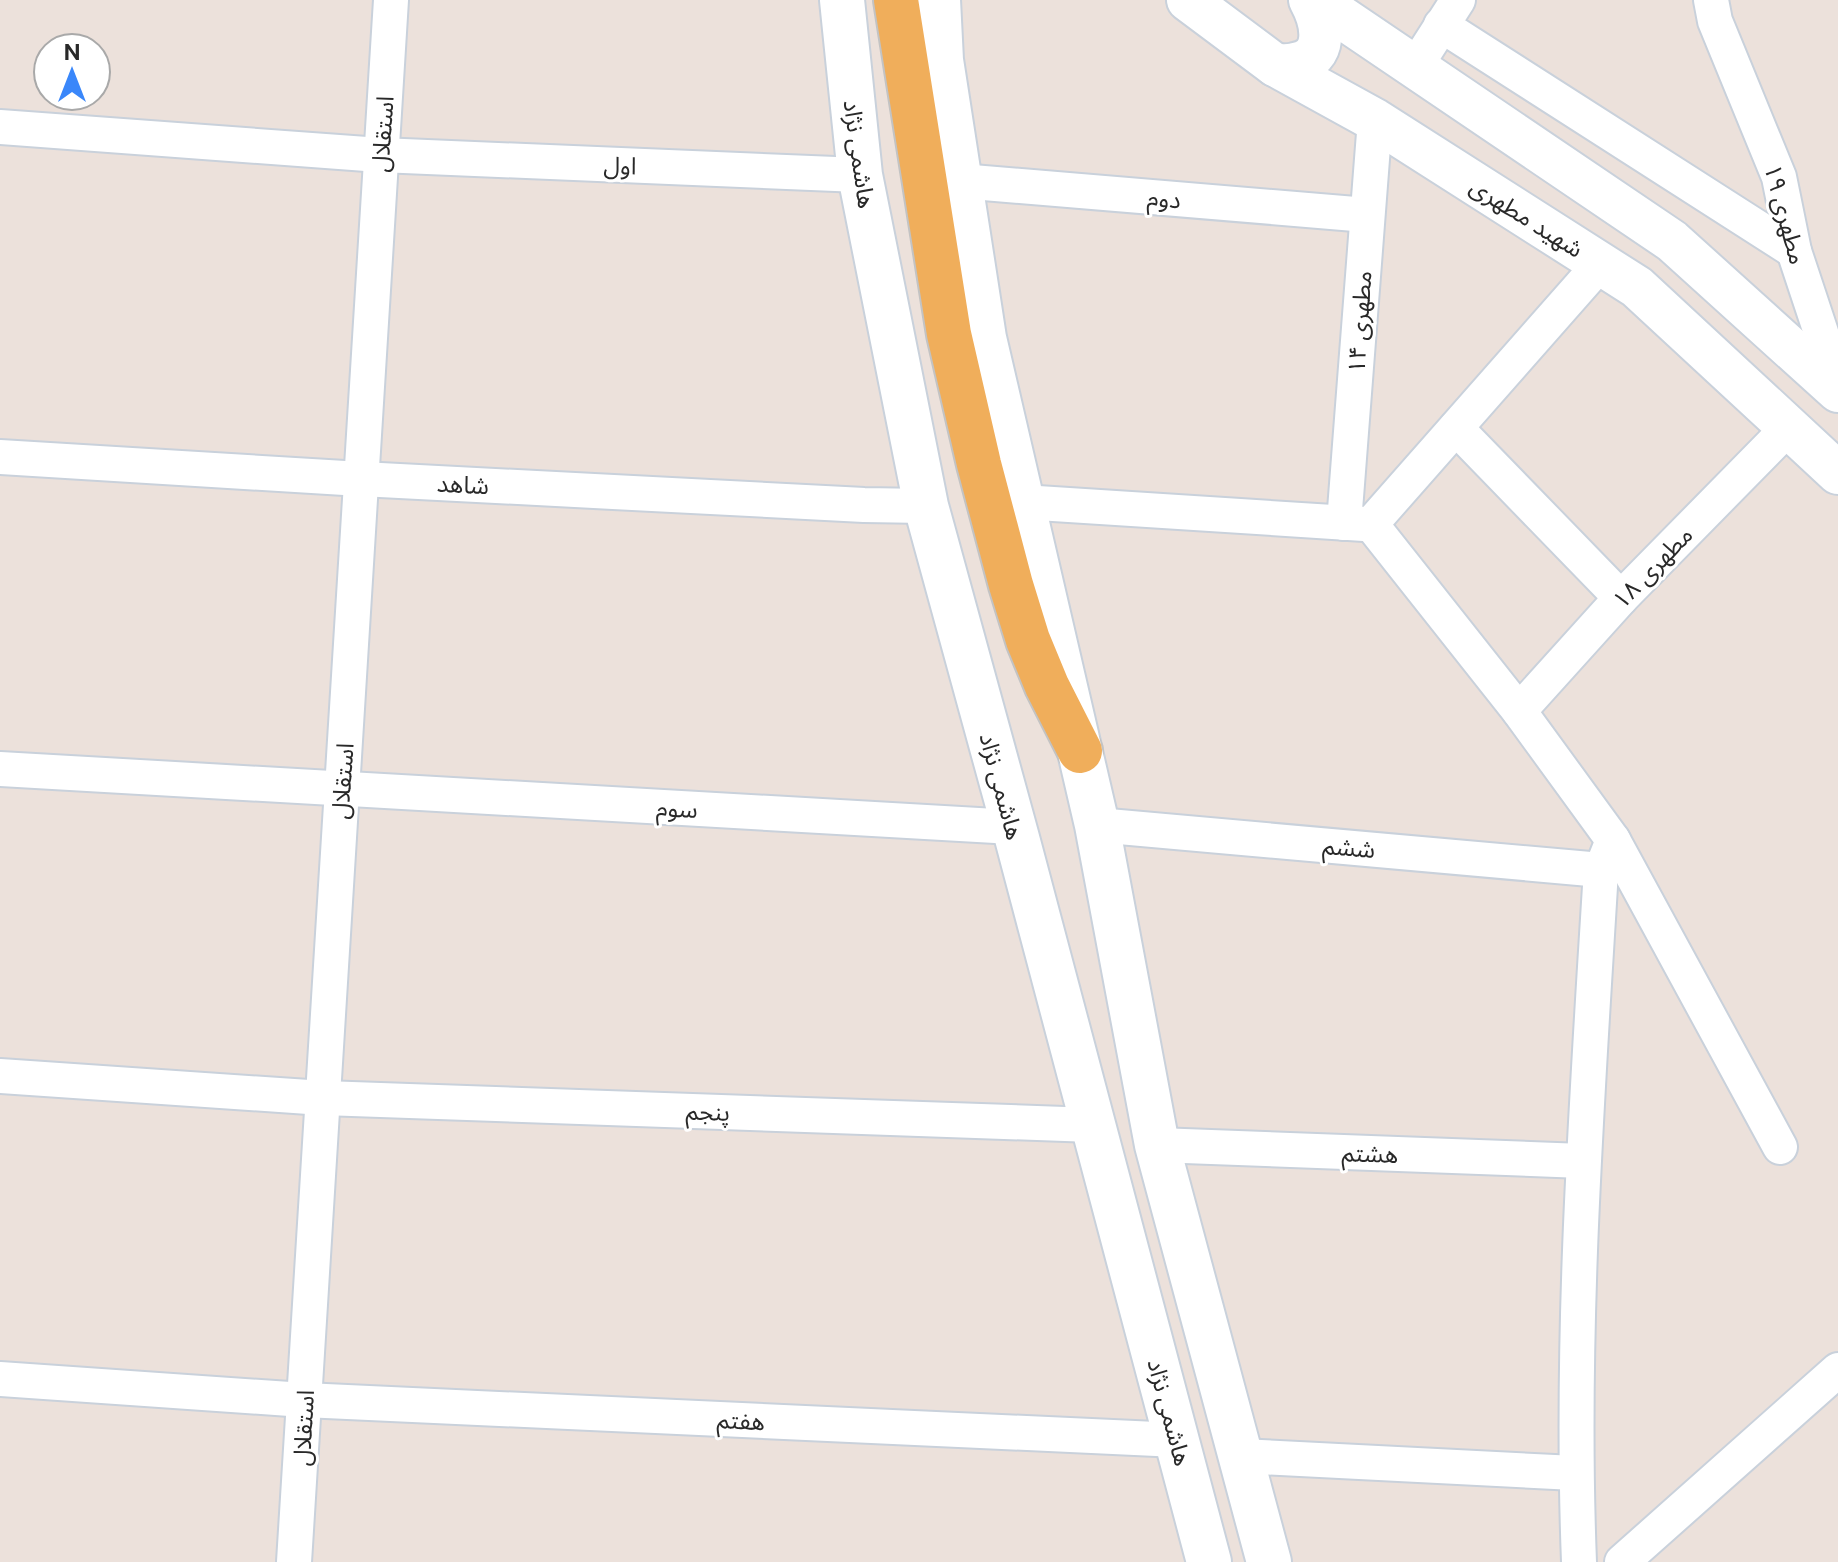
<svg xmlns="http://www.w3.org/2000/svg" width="1838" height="1562" font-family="'Public Sans','Noto Sans Arabic',sans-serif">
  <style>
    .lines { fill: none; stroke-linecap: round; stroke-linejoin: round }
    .minor-casing { stroke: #c9d1db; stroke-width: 38 }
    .tertiary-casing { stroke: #c9d1db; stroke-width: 46 }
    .secondary-casing { stroke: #c9d1db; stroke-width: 48 }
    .primary-casing { stroke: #c3c3c3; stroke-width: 48 }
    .minor { stroke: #fff; stroke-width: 34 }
    .tertiary { stroke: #fff; stroke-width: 42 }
    .secondary { stroke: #fff; stroke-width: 44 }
    .primary { stroke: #f0ae5b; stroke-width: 44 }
    .labels { text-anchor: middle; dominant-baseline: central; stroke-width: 6; stroke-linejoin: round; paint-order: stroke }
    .street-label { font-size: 24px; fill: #292929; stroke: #fff }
  </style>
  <rect width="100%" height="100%" fill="#ece1db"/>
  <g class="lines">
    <!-- minor casing -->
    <g class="minor-casing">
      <g id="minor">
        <polyline points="1711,0 1715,21 1779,177 1794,251 1838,384"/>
        <polyline points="1441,25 1794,251"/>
        <polyline points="1415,67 1458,0"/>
        <polyline points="0,127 380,155 860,175"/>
        <polyline points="960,181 1367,215"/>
        <polyline points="1456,428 1621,598"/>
        <polyline points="0,457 361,479 864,505 926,506"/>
        <polyline points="1022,502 1364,524"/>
        <polyline points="1344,523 1375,120"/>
        <path d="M1371,524L1519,711L1613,840L1601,870C1587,1100 1570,1331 1579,1562"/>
        <polyline points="1371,524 1600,264"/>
        <polyline points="1519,711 1621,598 1789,427"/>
        <polyline points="0,769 1013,827"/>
        <polyline points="1097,825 1601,870"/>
        <polyline points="1613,840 1780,1147"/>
        <polyline points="0,1076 323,1098 1093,1125"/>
        <polyline points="1157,1145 1583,1161"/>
        <polyline points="0,1379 304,1400 1178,1440"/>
        <polyline points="1240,1456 1575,1473"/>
        <polyline points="294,1562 391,0"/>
        <polyline points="1622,1562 1838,1370"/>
      </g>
    </g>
    <!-- tertiary casing -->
    <g class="tertiary-casing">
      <g id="tertiary">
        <polyline points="1188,0 1275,65 1375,120 1637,287 1838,473"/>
        <polyline points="1316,0 1672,241 1838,391"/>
        <path d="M1275,65C1281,65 1288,66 1295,64C1329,58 1323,24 1310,0"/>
      </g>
    </g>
    <!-- secondary casing -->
    <g class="secondary-casing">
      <g id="secondary">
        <polyline points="842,0 860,175 926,506 1017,838 1209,1562"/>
        <polyline points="938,0 941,60 984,338 1097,825 1157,1145 1269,1562"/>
      </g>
    </g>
    <!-- primary casing -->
    <g class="primary-casing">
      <polyline id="primary" points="896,0 949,334 979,464 1011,585 1028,640 1047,686 1080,751"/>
    </g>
    <!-- minor -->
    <use href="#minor" class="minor"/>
    <!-- tertiary -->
    <use href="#tertiary" class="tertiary"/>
    <!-- secondary -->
    <use href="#secondary" class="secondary"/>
    <!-- primary -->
    <use href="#primary" class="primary"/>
  </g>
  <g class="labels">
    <!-- street labels -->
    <g class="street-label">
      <text transform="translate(382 134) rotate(-86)">استقلال</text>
      <text transform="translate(860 154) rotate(82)">هاشمی نژاد</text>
      <text transform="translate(620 165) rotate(2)">اول</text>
      <text transform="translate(1164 198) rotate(5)">دوم</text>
      <text transform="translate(1786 214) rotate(75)">مطهری ۱۹</text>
      <text transform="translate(1527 217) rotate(32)">شهید مطهری</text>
      <text transform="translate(1359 322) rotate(-86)">مطهری ۱۴</text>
      <text transform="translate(463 484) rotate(3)">شاهد</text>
      <text transform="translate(1652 567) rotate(-46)">مطهری ۱۸</text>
      <text transform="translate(342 781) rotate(-86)">استقلال</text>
      <text transform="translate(1002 786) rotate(75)">هاشمی نژاد</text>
      <text transform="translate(677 808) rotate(3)">سوم</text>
      <text transform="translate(1349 847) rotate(5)">ششم</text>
      <text transform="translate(708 1111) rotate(2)">پنجم</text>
      <text transform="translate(1370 1153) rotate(2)">هشتم</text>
      <text transform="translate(1170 1412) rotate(75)">هاشمی نژاد</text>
      <text transform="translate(741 1420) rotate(3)">هفتم</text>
      <text transform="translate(303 1428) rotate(-87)">استقلال</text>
    </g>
  </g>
  <!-- north arrow -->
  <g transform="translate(72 72)"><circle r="38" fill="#ffffff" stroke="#a9a9a9" stroke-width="2"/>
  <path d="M0-6L14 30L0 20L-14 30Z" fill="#3a87fa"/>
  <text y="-12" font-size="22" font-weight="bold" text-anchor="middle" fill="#292929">N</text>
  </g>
</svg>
